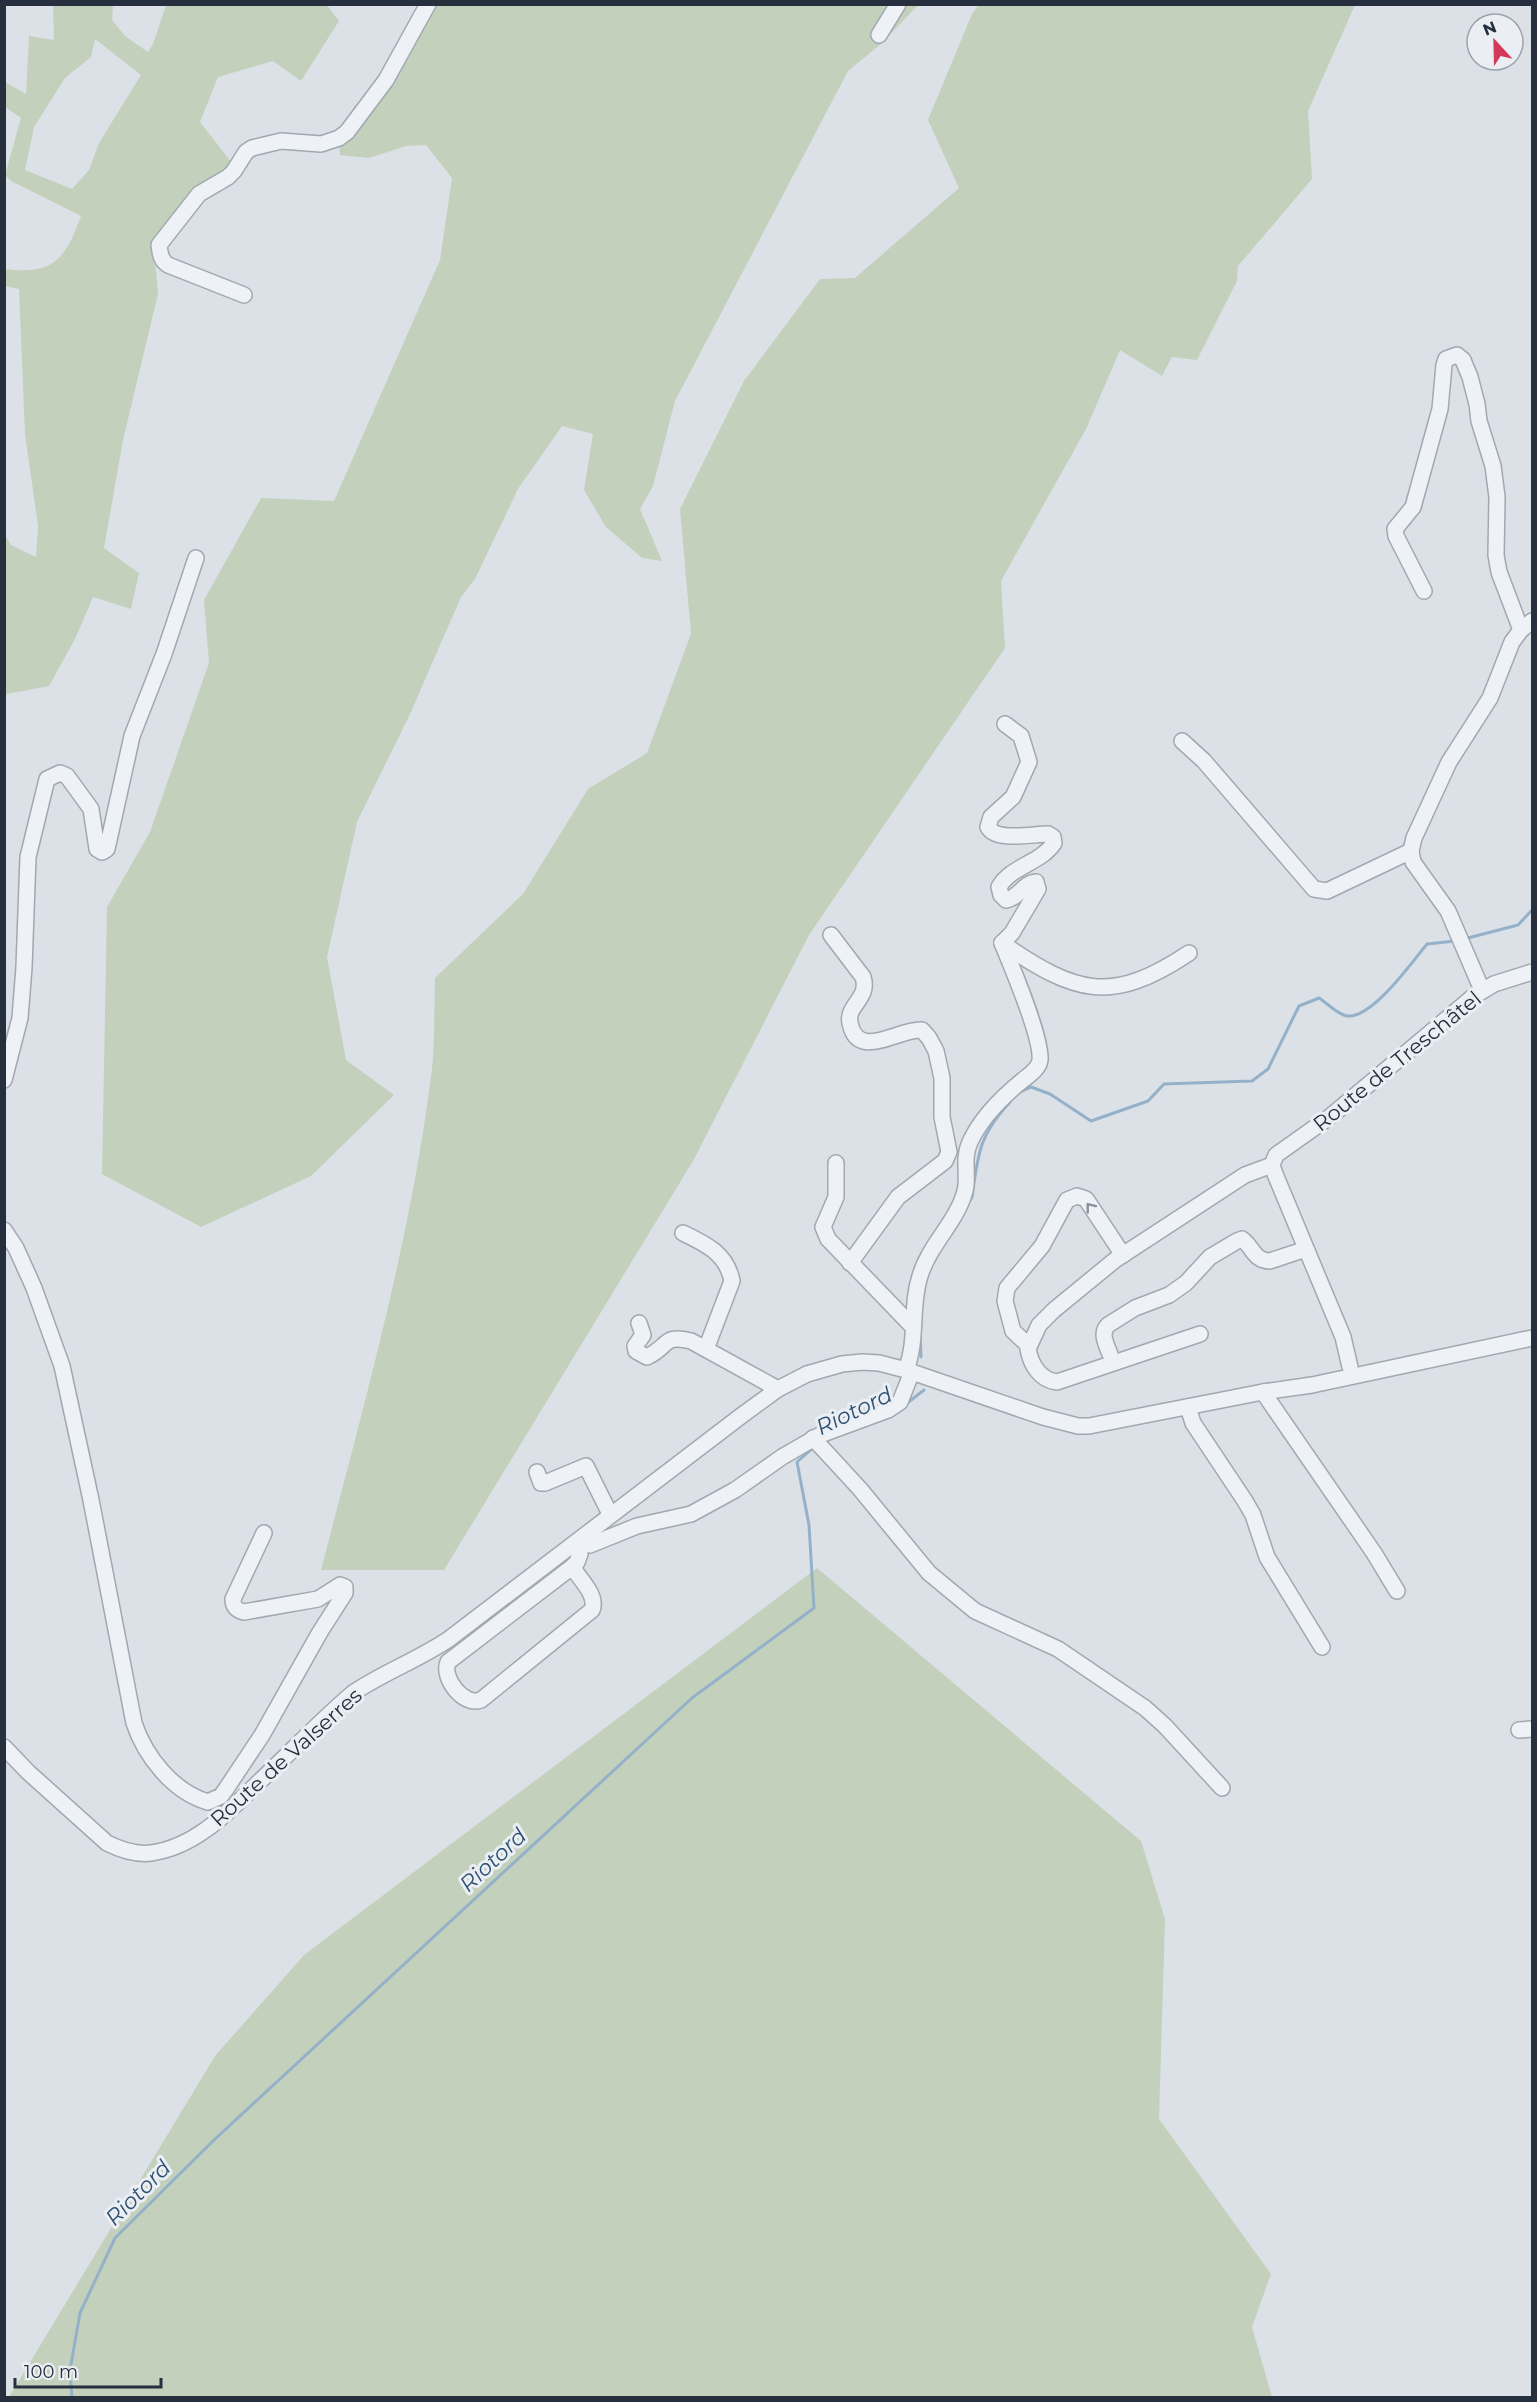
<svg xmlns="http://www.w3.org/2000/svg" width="1537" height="2402" font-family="Montserrat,sans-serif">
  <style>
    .green { fill: #c3d1bc; fill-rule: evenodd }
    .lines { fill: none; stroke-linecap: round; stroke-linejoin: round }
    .stream { stroke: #94b1c9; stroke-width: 3 }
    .minor-casing { stroke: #a1a8b1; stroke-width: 18 }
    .minor { stroke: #eef1f5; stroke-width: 15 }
    .oneway { stroke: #8a9099 }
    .labels { text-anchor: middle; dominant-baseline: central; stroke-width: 6; stroke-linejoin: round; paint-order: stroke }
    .street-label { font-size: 21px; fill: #252f3d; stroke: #ebeff4 }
    .water-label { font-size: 22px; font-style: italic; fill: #2d5173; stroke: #ebeff4 }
  </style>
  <rect width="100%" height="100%" fill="#dbe1e7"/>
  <!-- green -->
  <g class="green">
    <path d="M979,4L1355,5L1308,111L1312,179L1238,266L1237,281L1197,360L1172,357L1162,376L1120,350L1086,429L1001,581L1005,648L809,935L693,1161L444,1570H321C364,1404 411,1239 432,1069C435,1039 434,1008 435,978L523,894L588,789L647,753L691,634L680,509L744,381L820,279L855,278L959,188L928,120L972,14Z"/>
    <path d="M53,5H113L112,20L125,36L148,52L153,44L166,5H327L339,21L301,81L273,61L218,77L200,122L232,163L154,247L158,294L123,440L104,548L139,573L131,609L93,597L76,637L49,686L7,694L5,699V535L11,545L36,557L38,526L25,434L19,289L5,286V269C53,275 65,260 81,216L11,181L5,175L21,118L5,107V82L26,94L29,36L54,40ZM95,39L141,75L99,143L89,170L72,189L25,170L34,127L65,78L91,57Z"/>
    <polygon points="432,5 918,5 882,43 848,71 675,401 653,486 640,509 662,561 642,558 606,527 584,490 593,434 562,426 518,489 475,579 461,597 410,714 357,822 327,957 346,1060 394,1095 311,1176 201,1227 102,1174 107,907 150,832 209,663 204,600 261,498 334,501 440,260 452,178 426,145 406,146 369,158 340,155 339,145 381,101"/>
    <polygon points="817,1568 1141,1841 1165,1919 1159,2119 1271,2274 1252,2327 1272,2397 9,2397 215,2056 304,1955"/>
  </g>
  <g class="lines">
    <!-- stream -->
    <g class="stream">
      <polyline points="1464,939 1518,925 1532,910"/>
      <path d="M1018,1093L1031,1087L1050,1094L1091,1121L1148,1101L1164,1084L1252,1081L1268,1069L1299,1006L1319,998C1327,1003 1338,1015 1347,1016C1372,1019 1412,962 1427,944L1455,941"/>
      <path d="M968,1203L972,1197C978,1154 979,1135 1010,1102"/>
      <polyline points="920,1333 921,1357"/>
      <polyline points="906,1404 924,1390"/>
      <polyline points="72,2398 70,2370 80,2313 115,2238 214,2140 692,1698 814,1608 809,1525 797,1462 814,1447"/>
    </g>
    <!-- minor casing -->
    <g class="minor-casing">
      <g id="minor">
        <polyline points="879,35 898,4"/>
        <path d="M244,295L168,265C161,260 160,254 159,245L199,194L228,177L234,171L246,152L252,148L281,141L321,144L339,138L347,132L386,80L428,4"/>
        <polyline points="1424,591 1396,536 1395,529 1413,507 1440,409 1444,365 1446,359 1457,355 1463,360 1470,377 1477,404 1479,421 1493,466 1497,497 1496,555 1499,572 1521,630"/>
        <polyline points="1182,741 1204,761 1314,889 1327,891 1411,851"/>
        <path d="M831,935L863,977C870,999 846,1005 850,1023C858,1062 899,1028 922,1030L929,1038L936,1051L942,1078V1117L949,1152L945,1161L898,1197L850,1263"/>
        <path d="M1002,943L1012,933L1038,889L1036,882C1023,883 1019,898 1006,900L1001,895L999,887C1011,866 1041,863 1054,843L1053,837L1048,834C1032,834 996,842 988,827L991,817L1013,797L1029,762L1021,736L1005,724"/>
        <path d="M1002,943C1076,994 1111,1005 1189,953"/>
        <polyline points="1482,990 1448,911 1413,862 1411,851 1414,838 1449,762 1490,698 1512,642 1521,630 1532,621"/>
        <polyline points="4,1080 20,1018 24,967 28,857 47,779 60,773 67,776 91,809 97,849 102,852 107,849 132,736 164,654 196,558"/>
        <polyline points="836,1163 836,1197 823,1227 828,1239 913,1327"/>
        <path d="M4,1230L16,1248L34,1288L62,1366L91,1500L134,1723C145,1756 173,1792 208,1802L221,1796L226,1789L262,1735L320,1632L345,1593V1587L340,1585L318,1599L244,1612C236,1610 233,1607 233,1599L264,1533"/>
        <path d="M683,1233C706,1244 727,1254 732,1281L706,1349"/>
        <path d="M639,1323L643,1335L635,1346L636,1351L647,1357C670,1346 662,1334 691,1341L778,1389"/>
        <path d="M1200,1334L1057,1382C1040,1380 1031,1365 1028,1349L1039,1325L1054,1310L1115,1260L1245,1175L1272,1165"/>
        <polyline points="1028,1345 1013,1331 1005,1301 1007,1288 1042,1246 1067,1200 1077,1196 1086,1199 1123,1255"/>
        <path d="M1110,1354C1106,1344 1100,1333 1108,1325L1135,1308L1169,1295L1186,1283L1210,1257L1237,1241L1242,1239C1253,1247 1254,1261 1270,1261L1306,1249"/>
        <polyline points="1350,1367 1343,1337 1275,1174 1272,1165 1276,1155 1331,1116 1474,996 1494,984 1532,972"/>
        <path d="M906,1370C918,1339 910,1307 920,1276C929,1245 957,1222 965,1191C969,1175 962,1159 970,1142C981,1118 1002,1097 1023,1080C1029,1075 1039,1069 1040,1060C1042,1038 1012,967 1002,943"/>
        <polyline points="1263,1392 1374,1553 1397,1591"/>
        <polyline points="1188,1407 1193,1423 1245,1501 1253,1515 1267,1557 1322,1647"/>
        <polyline points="813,1438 860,1489 929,1573 975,1611 1058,1649 1145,1708 1165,1726 1222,1788"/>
        <polyline points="537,1472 541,1483 545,1483 586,1466 610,1514"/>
        <polyline points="590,1545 637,1526 691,1514 735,1490 782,1457 820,1435 888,1410 900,1402 912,1372"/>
        <path d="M572,1567C580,1579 598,1596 592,1610L481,1700C464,1707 441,1678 448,1662L572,1567L577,1562L580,1554"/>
        <polyline points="1519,1730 1532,1729"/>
        <path d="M4,1747L28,1772L107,1843C121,1850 135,1855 151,1853C196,1847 229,1811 260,1781C291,1752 320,1721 353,1693C384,1672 418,1660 449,1639L741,1416L778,1389L807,1374L842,1364L862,1362L879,1363L906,1370L1043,1417L1078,1426H1089L1263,1392L1312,1385L1532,1338"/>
      </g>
    </g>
    <!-- minor -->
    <use href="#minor" class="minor"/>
  </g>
  <!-- one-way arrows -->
  <defs><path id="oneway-chevron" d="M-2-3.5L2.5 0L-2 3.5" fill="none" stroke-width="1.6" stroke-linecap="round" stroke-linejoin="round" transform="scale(1.5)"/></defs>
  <use class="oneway" href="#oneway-chevron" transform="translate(1090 1207) rotate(-128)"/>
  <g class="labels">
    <!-- street labels -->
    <g class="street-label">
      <text transform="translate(1397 1061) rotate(-39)">Route de Treschâtel</text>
      <text transform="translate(286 1757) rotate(-42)">Route de Valserres</text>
    </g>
    <!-- water labels -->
    <g class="water-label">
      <text transform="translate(854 1411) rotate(-26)">Riotord</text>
      <text transform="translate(493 1860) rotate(-43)">Riotord</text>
      <text transform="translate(138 2193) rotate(-45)">Riotord</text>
    </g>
  </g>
  <!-- border -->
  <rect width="1537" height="2402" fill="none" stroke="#252f3d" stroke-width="12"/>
  <!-- north arrow -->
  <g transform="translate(1495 42) rotate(338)"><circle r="28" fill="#ebeff4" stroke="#9ca2ab" stroke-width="1.5"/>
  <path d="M0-4.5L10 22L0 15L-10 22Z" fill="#d4385a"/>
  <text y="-9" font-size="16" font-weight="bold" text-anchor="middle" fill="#252f3d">N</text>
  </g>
  <!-- scale -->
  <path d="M15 2378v9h146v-9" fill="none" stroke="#252f3d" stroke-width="3"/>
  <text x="24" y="2378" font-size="18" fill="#252f3d" stroke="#ebeff4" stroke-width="4.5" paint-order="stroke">100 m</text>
</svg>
